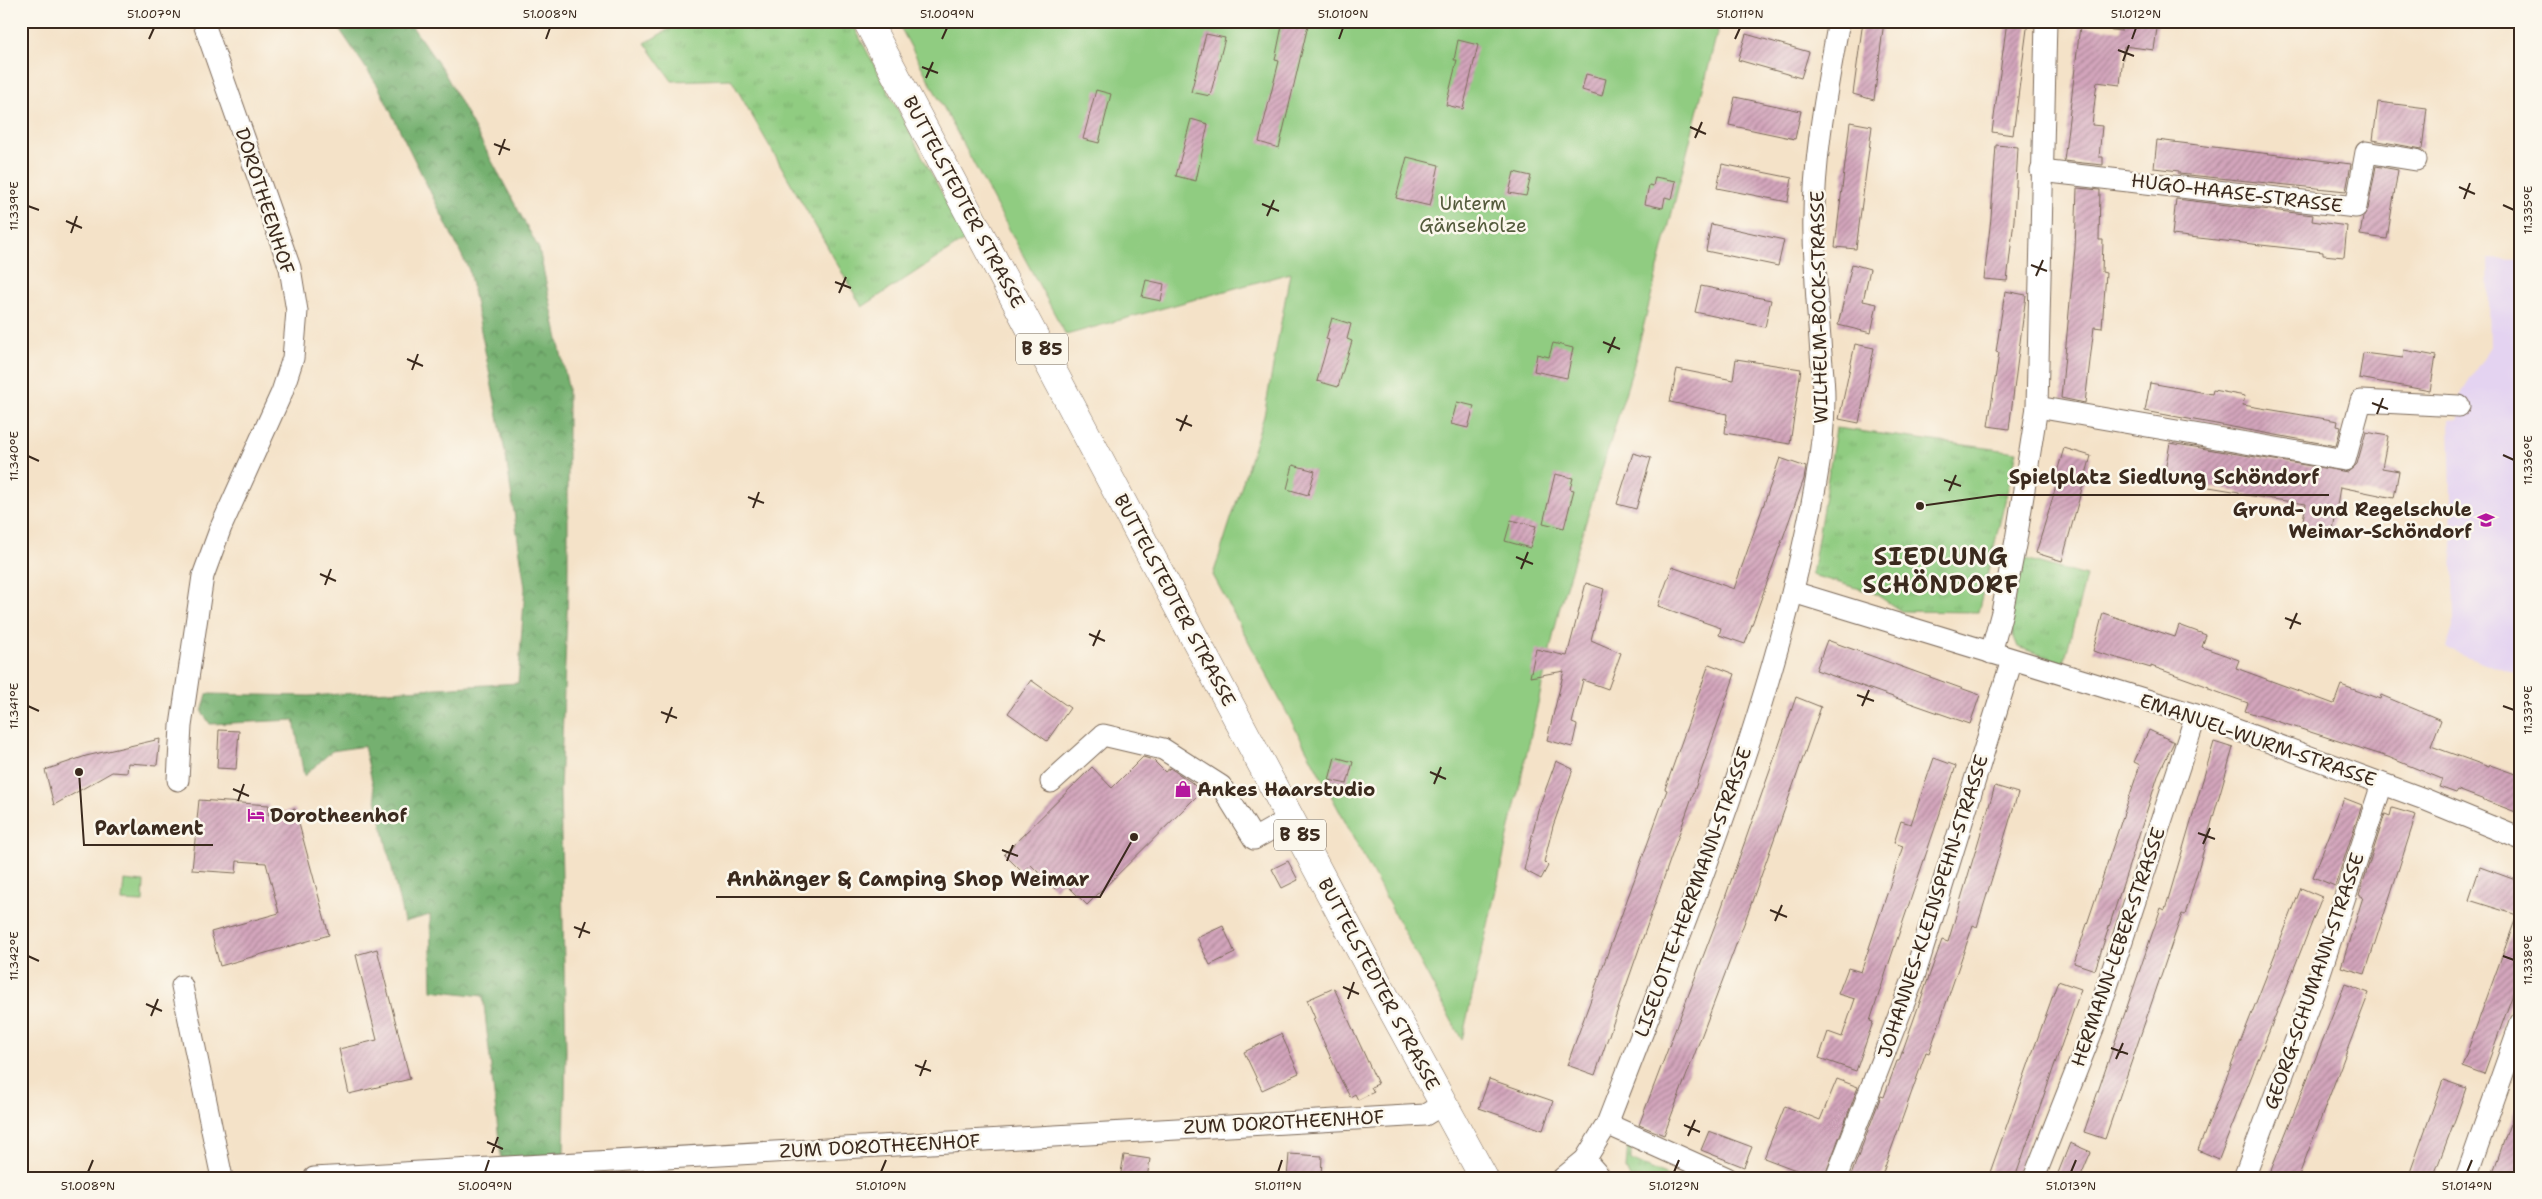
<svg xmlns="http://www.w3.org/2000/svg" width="2542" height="1199" font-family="'Shantell Sans',sans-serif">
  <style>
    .built { fill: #e4d3f1 }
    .grass { fill: url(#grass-tufts); stroke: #667b50 }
    .forest { fill: url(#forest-crowns); stroke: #586d46 }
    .garden { fill: #90cc81; stroke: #667b50 }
    .building { fill: url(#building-hatch) }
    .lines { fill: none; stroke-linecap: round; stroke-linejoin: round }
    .minor-casing { stroke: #7c6a5a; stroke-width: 23 }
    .major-casing { stroke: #7c6a5a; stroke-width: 29 }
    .minor { stroke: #fff; stroke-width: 21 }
    .major { stroke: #fff; stroke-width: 28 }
    .ticks { fill: none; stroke: #3b2a1e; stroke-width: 2 }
    .labels { text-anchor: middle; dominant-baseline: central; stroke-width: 5; stroke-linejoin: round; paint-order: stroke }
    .shield { fill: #fbf7ec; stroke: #75685c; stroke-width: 1 }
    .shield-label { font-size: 18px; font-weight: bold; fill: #3b2a1e }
    .street-label { font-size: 19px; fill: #3b2a1e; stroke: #fbf7ec }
    .park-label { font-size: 19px; fill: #545b3c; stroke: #fbf7ec }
    .poi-label { font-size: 19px; font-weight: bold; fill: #3b2a1e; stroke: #fbf7ec; text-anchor: start }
    .district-label { font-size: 24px; font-weight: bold; letter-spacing: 1px; fill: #3b2a1e; stroke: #fbf7ec }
    .leader { fill: none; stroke: #3b2a1e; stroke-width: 2 }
    .callout-dot { fill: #3b2a1e; stroke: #fbf7ec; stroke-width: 2 }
    .callout-label { font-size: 20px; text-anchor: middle; font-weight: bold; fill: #3b2a1e; stroke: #fbf7ec; stroke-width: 5; stroke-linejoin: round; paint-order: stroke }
    .neatline { fill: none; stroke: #3b2a1e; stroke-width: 2 }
    .ticks-label { font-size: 12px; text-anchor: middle; fill: #3b2a1e }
  </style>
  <defs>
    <pattern id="grass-tufts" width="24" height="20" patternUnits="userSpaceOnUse" patternTransform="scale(1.25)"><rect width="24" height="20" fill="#90cc81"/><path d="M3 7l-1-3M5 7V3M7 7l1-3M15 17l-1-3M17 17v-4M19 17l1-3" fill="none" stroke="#7daf6f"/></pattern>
    <pattern id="forest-crowns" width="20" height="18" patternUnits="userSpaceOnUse" patternTransform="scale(1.25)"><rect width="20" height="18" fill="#74b06f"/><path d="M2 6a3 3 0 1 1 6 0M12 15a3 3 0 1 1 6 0" fill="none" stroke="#608f5b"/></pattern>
    <pattern id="building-hatch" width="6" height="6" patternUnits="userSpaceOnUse" patternTransform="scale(1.25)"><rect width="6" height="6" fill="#d3a5bc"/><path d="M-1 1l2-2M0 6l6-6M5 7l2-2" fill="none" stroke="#ac8798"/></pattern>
  </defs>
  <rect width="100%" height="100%" fill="#fbf7ec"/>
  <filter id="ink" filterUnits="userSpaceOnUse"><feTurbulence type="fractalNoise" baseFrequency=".02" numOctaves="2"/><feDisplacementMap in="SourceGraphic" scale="10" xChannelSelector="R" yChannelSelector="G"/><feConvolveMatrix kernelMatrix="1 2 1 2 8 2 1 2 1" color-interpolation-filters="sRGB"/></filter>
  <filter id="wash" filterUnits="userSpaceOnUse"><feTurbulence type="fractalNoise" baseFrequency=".0096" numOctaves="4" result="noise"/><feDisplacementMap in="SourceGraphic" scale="20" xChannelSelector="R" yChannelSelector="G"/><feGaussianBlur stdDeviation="1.12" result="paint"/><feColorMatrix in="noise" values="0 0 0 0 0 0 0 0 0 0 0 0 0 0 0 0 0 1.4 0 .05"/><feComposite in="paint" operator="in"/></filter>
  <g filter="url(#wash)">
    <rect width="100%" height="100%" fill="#f4e2c8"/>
    <!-- built -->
    <polygon class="built" points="2488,259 2521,260 2521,677 2446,648 2454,619 2449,420 2459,419 2459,397 2490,348"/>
    <!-- grass -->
    <g class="grass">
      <polygon points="683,21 851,21 966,239 862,307 731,79 672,81 645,43"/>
      <polygon points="1836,428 2017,452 1978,612 1901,611 1874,593 1812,575"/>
      <polygon points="2022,558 2086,576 2064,663 2018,647 2009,625"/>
      <polygon points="1628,1142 1631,1144 1631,1160 1672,1178 1630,1178 1626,1169"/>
    </g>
    <!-- forest -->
    <polygon class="forest" points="334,21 408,21 443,70 539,249 568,387 568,588 560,791 566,1050 564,1156 501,1158 483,996 432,990 430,915 404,922 364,746 332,751 304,776 294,720 210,724 202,712 207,694 309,696 518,683 525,588 506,457 469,270 378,86"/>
    <!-- garden -->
    <g class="garden">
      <polygon points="897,21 1720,21 1633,368 1560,606 1462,1040 1213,575 1264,416 1290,273 1066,335"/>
      <polygon points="124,880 144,882 143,902 122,901"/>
    </g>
    <g id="blocks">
      <!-- building -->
      <g class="building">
        <polygon points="1283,21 1309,21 1279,148 1259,142 1279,61 1275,60"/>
        <polygon points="1863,21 1884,21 1874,100 1853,94"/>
        <polygon points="2007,21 2028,21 2013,135 1992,132"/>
        <polygon points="2122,21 2158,21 2154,50 2124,46 2120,85 2097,82 2092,125 2102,126 2099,157 2103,157 2103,165 2064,161 2080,26 2121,31"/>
        <polygon points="1206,34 1225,38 1210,96 1191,92"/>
        <polygon points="1746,34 1809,52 1801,78 1738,60"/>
        <polygon points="1458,40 1478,45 1463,109 1446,105 1457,60 1454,60"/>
        <polygon points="1586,74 1606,79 1602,96 1582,90"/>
        <polygon points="1096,90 1111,94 1099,143 1083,139"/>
        <polygon points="1735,97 1801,111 1795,139 1729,125"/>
        <polygon points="2378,102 2427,108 2422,149 2373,140"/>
        <polygon points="1191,119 1208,124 1196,181 1176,176"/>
        <polygon points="1850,122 1872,126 1856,249 1835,247"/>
        <polygon points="2157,140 2351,164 2346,191 2179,174 2179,171 2154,168"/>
        <polygon points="1996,145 2018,147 2014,220 2007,281 1984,279 1991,218"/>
        <polygon points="1407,157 1439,165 1430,206 1396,198"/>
        <polygon points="1722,164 1792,178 1788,202 1717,188"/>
        <polygon points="2376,166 2398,170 2387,239 2360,235 2363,217 2368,209"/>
        <polygon points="1514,172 1531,176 1526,196 1509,193"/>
        <polygon points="1655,177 1676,181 1672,199 1665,197 1663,208 1645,204 1649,185 1653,186"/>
        <polygon points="2077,188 2100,190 2099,240 2103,240 2102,272 2106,273 2102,328 2094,327 2085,403 2061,398 2075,248"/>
        <polygon points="2176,199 2313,215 2312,221 2347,226 2344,257 2323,255 2323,252 2172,235"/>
        <polygon points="1711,224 1784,240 1778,266 1706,251"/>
        <polygon points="1852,264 1870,269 1863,301 1877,304 1871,333 1838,325"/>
        <polygon points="1146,280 1164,284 1161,301 1142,297"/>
        <polygon points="1701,286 1771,300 1765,327 1695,312"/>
        <polygon points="2005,291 2026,295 2009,429 1988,426 1999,353 1996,352"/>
        <polygon points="1332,318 1351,324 1347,339 1352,341 1338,387 1317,381 1329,340 1326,339"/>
        <polygon points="1553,343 1573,348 1567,378 1534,371 1537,354 1549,357"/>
        <polygon points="1855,344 1874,348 1859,423 1839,419"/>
        <polygon points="2404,350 2436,356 2430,391 2359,378 2363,353 2403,358"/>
        <polygon points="1736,359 1801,369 1790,444 1725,433 1727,414 1670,402 1677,369 1733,380"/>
        <polygon points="2150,383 2212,394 2213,390 2245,396 2243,405 2338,421 2337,426 2341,427 2336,446 2145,411"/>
        <polygon points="1457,402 1474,406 1468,428 1451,424"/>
        <polygon points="2366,432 2388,436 2382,468 2399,471 2394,498 2340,487 2333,530 2302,525 2306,504 2239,494 2239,492 2203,486 2203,483 2164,476 2170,443 2348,472 2357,464"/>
        <polygon points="2064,448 2091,456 2062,561 2036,553 2058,480 2055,479"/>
        <polygon points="1633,453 1651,458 1636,509 1617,504"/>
        <polygon points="1780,458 1806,467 1804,479 1745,644 1719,635 1721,628 1658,606 1672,567 1734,589"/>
        <polygon points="1293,465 1315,471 1308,495 1287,489"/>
        <polygon points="1555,474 1573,478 1570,489 1574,490 1564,528 1543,523"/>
        <polygon points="1511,520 1536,526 1530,548 1505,541"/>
        <polygon points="1586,583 1604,589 1591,640 1621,653 1608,689 1583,680 1572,723 1577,725 1572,747 1547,740 1564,671 1530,677 1536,649 1567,656"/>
        <polygon points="2103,613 2175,637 2179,625 2206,635 2202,647 2239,660 2236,668 2334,704 2341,685 2380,699 2381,695 2441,720 2431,746 2489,767 2490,765 2521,776 2521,814 2458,790 2456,793 2439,787 2442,779 2388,757 2245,711 2248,703 2209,689 2209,687 2151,666 2151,668 2093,651"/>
        <polygon points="1827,640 1980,695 1970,724 1816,670"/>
        <polygon points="1709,664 1735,674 1595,1075 1567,1065 1667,790 1665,789"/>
        <polygon points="1031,680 1070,708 1047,741 1008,713"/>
        <polygon points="1796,697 1821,707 1745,921 1664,1135 1639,1125 1720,912"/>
        <polygon points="219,730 239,731 236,769 217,768"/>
        <polygon points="2149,730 2174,742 2159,773 2095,970 2074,963 2140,765 2134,762"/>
        <polygon points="160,739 157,765 128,763 127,773 112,772 54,805 45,770 86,756"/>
        <polygon points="2214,742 2233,748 2185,915 2182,914 2105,1139 2084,1132 2161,908 2165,910"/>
        <polygon points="1143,757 1153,760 1165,772 1170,768 1191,782 1201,792 1087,905 1063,881 1055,889 1031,865 1023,873 1004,854 1092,767 1112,788"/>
        <polygon points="1335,757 1353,762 1347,784 1329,780"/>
        <polygon points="1934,758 1956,766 1891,957 1870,1021 1873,1022 1856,1071 1819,1058 1828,1032 1842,1037 1855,999 1838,994 1848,968 1861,972 1903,846 1894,843 1901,821 1911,824"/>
        <polygon points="1556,761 1573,769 1553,826 1544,862 1548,866 1541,879 1524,870 1538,810"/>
        <polygon points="1995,786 2018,793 1977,927 1973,925 1937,1030 1929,1053 1926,1052 1881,1178 1850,1178 1881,1096 1884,1097 1897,1061 1899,1061 1942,940 1948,942"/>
        <polygon points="2344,798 2362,805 2335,886 2313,877"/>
        <polygon points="199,800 269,805 268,815 295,809 329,935 220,966 211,932 279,913 266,863 237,861 236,873 192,870"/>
        <polygon points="2392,808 2416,815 2365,974 2341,967 2363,897 2359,895 2385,814 2390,816"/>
        <polygon points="1288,861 1298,880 1282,888 1272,869"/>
        <polygon points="2480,867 2521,882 2521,972 2484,1074 2462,1066 2517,915 2469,900"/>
        <polygon points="2301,888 2322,897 2219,1159 2198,1150"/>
        <polygon points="1223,926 1235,953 1210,965 1197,938"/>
        <polygon points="377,949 410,1079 349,1094 339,1049 377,1040 356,955"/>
        <polygon points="2058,981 2081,989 2015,1178 1988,1178"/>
        <polygon points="2345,984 2369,993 2298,1178 2268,1178"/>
        <polygon points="1334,988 1378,1084 1371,1087 1374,1092 1358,1100 1355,1094 1350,1097 1340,1078 1313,1019 1315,1018 1307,1000"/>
        <polygon points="1281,1034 1299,1073 1262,1090 1244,1052"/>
        <polygon points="1489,1079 1553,1101 1543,1130 1479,1108"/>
        <polygon points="1837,1079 1858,1087 1824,1178 1798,1178 1801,1172 1764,1158 1785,1106 1820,1120"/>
        <polygon points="2443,1080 2466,1088 2456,1117 2433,1178 2408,1178"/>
        <polygon points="2518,1101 2521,1101 2521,1178 2491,1178"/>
        <polygon points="1709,1131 1752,1147 1744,1167 1701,1150"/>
        <polygon points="2070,1143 2091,1152 2087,1161 2080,1178 2056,1178"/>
        <polygon points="1289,1154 1322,1156 1321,1178 1287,1178"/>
        <polygon points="1124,1155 1150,1159 1147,1178 1120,1178"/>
      </g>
    </g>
  </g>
  <g filter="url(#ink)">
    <use href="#blocks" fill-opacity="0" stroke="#7c6a5a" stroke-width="1"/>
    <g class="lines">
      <!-- minor casing -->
      <g class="minor-casing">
        <g id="minor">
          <polyline points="2041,171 2356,207 2366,152 2416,160"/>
          <polyline points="2037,407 2345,460 2361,401 2459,406"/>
          <polyline points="1793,592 2196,715 2424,799 2521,839"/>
          <polyline points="1991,653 2002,612 2016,540 2037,407 2046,21"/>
          <polyline points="178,780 181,726 203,576 221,527 282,392 293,358 297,311 290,268 203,21"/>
          <polyline points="1051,782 1103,735 1163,749 1221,786 1254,839 1291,818"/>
          <polyline points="182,986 222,1178"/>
          <polyline points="1607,1124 1727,1178"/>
          <polyline points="1585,1160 1601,1178"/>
          <polyline points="314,1178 1425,1115 1443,1104"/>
          <path d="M1563,1178L1585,1160L1607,1124C1687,916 1777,702 1816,482C1821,455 1824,425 1824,397C1824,378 1821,359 1820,340C1817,306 1815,271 1814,237C1812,165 1826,92 1839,21"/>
          <polyline points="1836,1178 1914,977 2012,660"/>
          <polyline points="2034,1178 2094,1026 2196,715"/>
          <polyline points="2244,1178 2313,994 2382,784"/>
          <polyline points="2466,1178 2521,1022"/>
        </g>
      </g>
      <!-- major casing -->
      <g class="major-casing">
        <polyline id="major" points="867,21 1383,993 1484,1178"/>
      </g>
      <!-- minor -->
      <use href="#minor" class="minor"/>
      <!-- major -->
      <use href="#major" class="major"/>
    </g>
  </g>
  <!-- ticks -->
  <path class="ticks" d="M149,39L154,28M546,39L550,28M942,39L947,28M1339,39L1343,28M1735,39L1740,28M2132,39L2136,28M2118,50L2134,56M2123,61L2129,45M922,67L938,73M926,78L933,62M1690,127L1706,134M1695,138L1702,122M494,144L510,150M499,155L505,139M2459,187L2475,194M2464,199L2470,183M1262,204L1279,211M2503,205L2514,210M28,206L39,210M1267,216L1274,200M66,221L82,228M71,233L77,216M2031,265L2047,271M2036,276L2043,260M835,282L851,288M839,293L846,277M1603,342L1620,349M1608,353L1615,337M407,359L423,366M412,370L418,354M2372,403L2388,409M2377,414L2383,398M1176,419L1192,426M1180,431L1187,415M2503,455L2514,460M28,456L39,461M1944,480L1961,486M1949,491L1956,475M748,497L764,503M753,508L759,492M1516,557L1533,564M1521,569L1528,552M320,574L336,581M325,585L331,569M2285,618L2301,624M2290,629L2297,613M1089,634L1105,641M1093,646L1100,630M1857,695L1874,701M28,706L39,711M1862,706L1869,690M2503,706L2514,710M661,712L677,718M666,723L672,707M1430,772L1446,779M1434,784L1441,767M233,789L249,796M238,801L244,784M2198,833L2215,839M2203,844L2210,828M1002,850L1018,856M1007,861L1013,845M1770,910L1787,917M1775,921L1782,905M574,927L590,933M579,938L585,922M28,956L39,961M2503,956L2514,960M1343,987L1359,994M1348,999L1354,982M146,1004L162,1011M151,1016L158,999M2111,1048L2128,1054M2116,1059L2123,1043M915,1065L931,1071M920,1076L926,1060M1684,1125L1700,1132M1688,1136L1695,1120M487,1142L503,1149M492,1153L498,1137M88,1172L93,1160M485,1172L489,1160M881,1172L886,1160M1278,1172L1282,1160M1674,1172L1679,1160M2071,1172L2076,1160M2467,1172L2472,1160"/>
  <!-- icons -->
  <defs>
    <g id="school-bare" transform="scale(1.35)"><path d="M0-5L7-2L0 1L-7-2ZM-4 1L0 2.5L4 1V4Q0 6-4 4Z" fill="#b5179e" stroke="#fbf7ec" stroke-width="2.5" paint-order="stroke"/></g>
    <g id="shop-bare" transform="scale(1.35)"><path d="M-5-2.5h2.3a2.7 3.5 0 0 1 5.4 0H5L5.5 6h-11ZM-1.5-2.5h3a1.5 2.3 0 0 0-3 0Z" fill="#b5179e" stroke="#fbf7ec" stroke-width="2.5" paint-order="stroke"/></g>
    <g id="hotel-bare" transform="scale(1.35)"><path d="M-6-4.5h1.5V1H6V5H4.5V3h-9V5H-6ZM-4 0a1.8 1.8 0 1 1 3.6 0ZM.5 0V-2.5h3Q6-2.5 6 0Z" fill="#b5179e" stroke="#fbf7ec" stroke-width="2.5" paint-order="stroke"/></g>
  </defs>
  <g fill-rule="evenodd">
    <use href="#school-bare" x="2486" y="520"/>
    <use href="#shop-bare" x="1183" y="789"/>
    <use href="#hotel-bare" x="256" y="815"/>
  </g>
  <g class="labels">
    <!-- shield labels -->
    <g class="shield">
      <rect x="1016" y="333.5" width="52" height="31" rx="4"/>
      <rect x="1274" y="819.5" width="52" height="31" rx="4"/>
    </g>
    <g class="shield-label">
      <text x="1042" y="349">B 85</text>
      <text x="1300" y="835">B 85</text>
    </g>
    <!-- street labels -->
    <g class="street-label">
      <text transform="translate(2237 193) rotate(7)">HUGO-HAASE-STRASSE</text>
      <text transform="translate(265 201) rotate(72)">DOROTHEENHOF</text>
      <text transform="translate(964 202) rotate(62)">BUTTELSTEDTER STRASSE</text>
      <text transform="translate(1819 307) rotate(-91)">WILHELM-BOCK-STRASSE</text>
      <text transform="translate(1175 600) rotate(62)">BUTTELSTEDTER STRASSE</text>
      <text transform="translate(2258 740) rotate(19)">EMANUEL-WURM-STRASSE</text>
      <text transform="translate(1693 892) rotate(-70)">LISELOTTE-HERRMANN-STRASSE</text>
      <text transform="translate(1933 906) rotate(-72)">JOHANNES-KLEINSPEHN-STRASSE</text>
      <text transform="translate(2118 947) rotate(-71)">HERMANN-LEBER-STRASSE</text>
      <text transform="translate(2314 981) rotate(-71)">GEORG-SCHUMANN-STRASSE</text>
      <text transform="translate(1379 984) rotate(62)">BUTTELSTEDTER STRASSE</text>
      <text transform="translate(1284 1122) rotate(-3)">ZUM DOROTHEENHOF</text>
      <text transform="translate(880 1146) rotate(-3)">ZUM DOROTHEENHOF</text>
    </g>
    <!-- park labels -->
    <g class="park-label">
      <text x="1473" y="203">Unterm<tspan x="1473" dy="22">Gänseholze</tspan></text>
    </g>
    <!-- poi labels -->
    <g class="poi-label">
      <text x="2472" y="509" text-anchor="end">Grund- und Regelschule<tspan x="2472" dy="22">Weimar-Schöndorf</tspan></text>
      <text x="1197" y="789">Ankes Haarstudio</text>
      <text x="270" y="815">Dorotheenhof</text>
    </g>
    <!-- district labels -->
    <g class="district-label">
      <text x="1941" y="557">SIEDLUNG<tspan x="1941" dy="28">SCHÖNDORF</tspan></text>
    </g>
  </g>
  <!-- callouts -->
  <path class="leader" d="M1920 506L1998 495H2329M79 772L84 845H213M1134 837L1100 897H716"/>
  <g class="callout-dot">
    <circle cx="1920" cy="506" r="5"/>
    <circle cx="79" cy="772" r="5"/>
    <circle cx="1134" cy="837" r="5"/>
  </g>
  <g class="callout-label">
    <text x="2164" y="484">Spielplatz Siedlung Schöndorf</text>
    <text x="149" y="835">Parlament</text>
    <text x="908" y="886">Anhänger &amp; Camping Shop Weimar</text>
  </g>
  <!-- margin -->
  <rect width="2542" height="1199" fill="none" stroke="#fbf7ec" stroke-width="55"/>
  <rect x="28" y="28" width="2486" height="1144" class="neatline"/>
  <g class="ticks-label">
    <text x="154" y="18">51.007°N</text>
    <text x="550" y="18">51.008°N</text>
    <text x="947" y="18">51.009°N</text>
    <text x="1343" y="18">51.010°N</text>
    <text x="1740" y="18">51.011°N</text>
    <text x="2136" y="18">51.012°N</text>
    <text transform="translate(14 206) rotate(-90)" y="4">11.339°E</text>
    <text transform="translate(2528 210) rotate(-90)" y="4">11.335°E</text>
    <text transform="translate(14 456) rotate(-90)" y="4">11.340°E</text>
    <text transform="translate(2528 460) rotate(-90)" y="4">11.336°E</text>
    <text transform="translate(14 706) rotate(-90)" y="4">11.341°E</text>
    <text transform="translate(2528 710) rotate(-90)" y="4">11.337°E</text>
    <text transform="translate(14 956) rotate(-90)" y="4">11.342°E</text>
    <text transform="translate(2528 960) rotate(-90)" y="4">11.338°E</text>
    <text x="88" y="1190">51.008°N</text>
    <text x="485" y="1190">51.009°N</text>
    <text x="881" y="1190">51.010°N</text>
    <text x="1278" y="1190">51.011°N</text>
    <text x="1674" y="1190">51.012°N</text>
    <text x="2071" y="1190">51.013°N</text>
    <text x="2467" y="1190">51.014°N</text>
  </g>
</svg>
